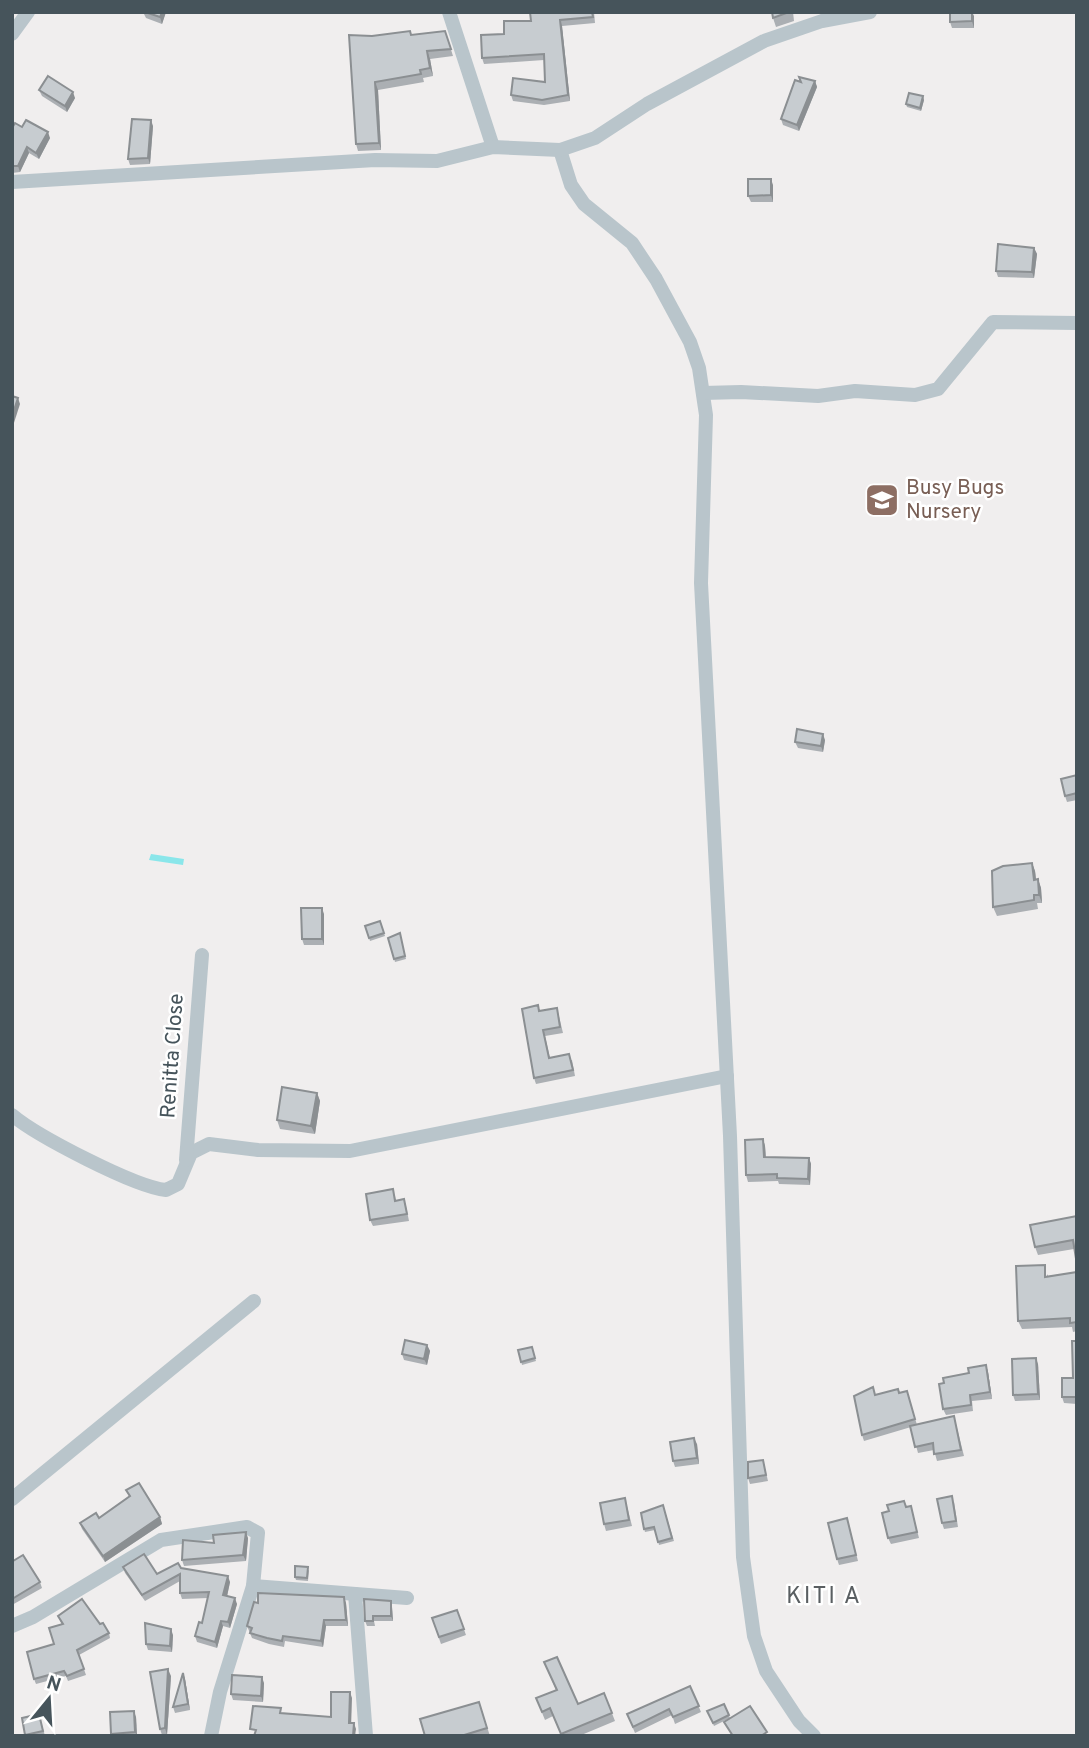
<svg xmlns="http://www.w3.org/2000/svg" width="1089" height="1748" font-family="Overpass,sans-serif">
  <style>
    .water { fill: #8ae6ea }
    .lines { fill: none; stroke-linecap: round; stroke-linejoin: round }
    .minor { stroke: #b9c5cb; stroke-width: 14 }
    .wall { fill: #abafb3 }
    .shaded-wall { fill: #8b8f92 }
    .building { fill: #c7ccd0; stroke: #8b8f92; stroke-width: 2 }
    .labels { text-anchor: middle; dominant-baseline: central; stroke-width: 5; stroke-linejoin: round; paint-order: stroke }
    .education-label { font-size: 21px; fill: #785e54; stroke: #fff; text-anchor: start }
    .street-label { font-size: 21px; fill: #46545b; stroke: #fff }
    .quarter-label { font-size: 24px; letter-spacing: 2px; fill: #5a5f62; stroke: #fff }
  </style>
  <rect width="100%" height="100%" fill="#f0eeee"/>
  <!-- water -->
  <polygon class="water" points="151,854 184,859 183,865 149,860"/>
  <g class="lines">
    <!-- minor -->
    <g class="minor">
      <polyline points="449,12 493,147"/>
      <polyline points="12,34 28,12"/>
      <polyline points="560,150 571,185 584,204 632,243 656,279 690,342 699,368 706,415 701,583 730,1136 743,1557 754,1636 766,1671 799,1721 814,1736"/>
      <polyline points="12,182 375,160 437,161 493,147 560,150 595,138 647,104 764,41 822,21 870,12"/>
      <polyline points="703,393 741,392 818,396 855,391 915,395 938,389 993,322 1077,323"/>
      <path d="M12,1115C37,1136 135,1187 166,1190L178,1184L191,1153L209,1144L258,1150L350,1151L727,1076"/>
      <polyline points="186,1160 202,955"/>
      <polyline points="12,1499 254,1301"/>
      <polyline points="253,1586 407,1598"/>
      <polyline points="355,1594 366,1736"/>
      <polyline points="12,1626 33,1617 161,1540 247,1527 258,1533 253,1586 220,1692 211,1736"/>
    </g>
  </g>
  <!-- wall -->
  <g class="wall">
    <polygon points="143,12 166,12 162,24 146,18"/>
    <polygon points="594,12 595,23 562,26 570,101 544,105 513,101 511,95 545,82 544,60 484,64 482,58 504,34 531,21"/>
    <polygon points="772,12 793,12 794,21 776,27 773,18"/>
    <polygon points="974,16 974,28 952,28 950,22"/>
    <polygon points="445,31 453,56 430,59 433,76 423,78 424,82 378,90 381,150 358,151 356,144 372,36 412,35"/>
    <polygon points="815,81 817,87 799,131 783,125 781,119"/>
    <polygon points="39,90 75,98 67,112 42,96"/>
    <polygon points="924,100 921,111 907,107 906,104"/>
    <polygon points="153,126 150,164 130,165 128,159"/>
    <polygon points="22,127 50,138 39,159 29,153 20,172 12,173 12,128"/>
    <polygon points="773,185 773,202 751,202 748,196"/>
    <polygon points="1034,248 1037,254 1034,278 998,277 996,271"/>
    <polygon points="825,740 823,752 798,748 795,742"/>
    <polygon points="1077,775 1077,800 1067,802 1065,796"/>
    <polygon points="1032,863 1035,871 1036,879 1038,879 1041,888 1042,903 1037,903 1038,909 997,916 993,907"/>
    <polygon points="324,914 324,945 304,945 302,939"/>
    <polygon points="380,921 385,936 370,941 365,926"/>
    <polygon points="400,933 406,959 395,962 388,938"/>
    <polygon points="557,1008 563,1033 545,1036 550,1058 572,1060 575,1076 536,1084 534,1078 540,1011"/>
    <polygon points="317,1093 320,1101 315,1134 280,1129 277,1120"/>
    <polygon points="763,1139 765,1146 766,1157 809,1158 811,1164 810,1185 779,1184 778,1181 748,1182 746,1175"/>
    <polygon points="395,1196 396,1201 404,1199 406,1206 409,1221 373,1226 370,1220"/>
    <polygon points="1077,1216 1074,1249 1038,1255 1035,1247"/>
    <polygon points="1077,1272 1077,1331 1073,1332 1072,1327 1022,1329 1018,1321 1048,1274 1048,1276"/>
    <polygon points="1077,1341 1077,1404 1064,1403 1062,1397 1073,1378"/>
    <polygon points="427,1345 430,1351 427,1365 404,1360 402,1354"/>
    <polygon points="532,1347 536,1361 522,1365 518,1350"/>
    <polygon points="1038,1364 1040,1400 1015,1401 1013,1395"/>
    <polygon points="986,1365 988,1372 992,1399 972,1401 973,1411 946,1415 943,1409 944,1383"/>
    <polygon points="907,1391 917,1425 954,1416 964,1456 937,1461 934,1450 918,1453 911,1427 864,1441 862,1435 876,1395 899,1393"/>
    <polygon points="697,1444 699,1464 675,1467 673,1461"/>
    <polygon points="763,1460 768,1481 750,1484 748,1478"/>
    <polygon points="126,1490 160,1517 162,1524 105,1562 82,1529 80,1523 99,1518 129,1497"/>
    <polygon points="625,1498 632,1526 606,1531 604,1524"/>
    <polygon points="904,1501 906,1507 911,1506 919,1538 891,1544 888,1538 889,1511"/>
    <polygon points="954,1502 958,1527 944,1529 942,1523"/>
    <polygon points="663,1505 674,1541 659,1545 655,1530 645,1532 644,1529"/>
    <polygon points="849,1525 858,1561 839,1565 837,1559"/>
    <polygon points="248,1538 246,1561 184,1566 182,1560 214,1543"/>
    <polygon points="12,1560 40,1582 42,1588 12,1605"/>
    <polygon points="123,1567 157,1574 181,1568 230,1582 227,1596 237,1604 230,1628 223,1626 217,1648 197,1642 195,1636 202,1623 208,1598 182,1599 180,1593 180,1581 145,1601 125,1573"/>
    <polygon points="309,1570 308,1581 296,1580 295,1577"/>
    <polygon points="391,1601 392,1607 393,1621 374,1621 375,1626 367,1626 365,1621"/>
    <polygon points="258,1603 346,1603 348,1626 326,1626 323,1647 285,1641 284,1647 269,1644 252,1638 247,1626"/>
    <polygon points="457,1610 466,1635 441,1644 432,1618"/>
    <polygon points="58,1616 100,1624 109,1633 110,1638 79,1655 86,1675 68,1681 66,1676 36,1684 34,1679 54,1644 62,1625"/>
    <polygon points="173,1635 172,1652 148,1650 146,1644"/>
    <polygon points="544,1662 578,1704 604,1693 615,1721 579,1736 562,1736 553,1716 545,1720 536,1698 556,1690"/>
    <polygon points="183,1673 185,1679 190,1710 175,1713 173,1707"/>
    <polygon points="171,1676 167,1735 162,1735 160,1729"/>
    <polygon points="264,1683 263,1702 233,1700 231,1694"/>
    <polygon points="690,1686 701,1712 675,1724 672,1715 635,1733 627,1714"/>
    <polygon points="479,1702 490,1736 425,1736"/>
    <polygon points="724,1704 730,1718 714,1726 707,1711"/>
    <polygon points="39,1714 45,1736 26,1736 22,1718"/>
    <polygon points="136,1717 137,1736 112,1736 111,1734"/>
  </g>
  <!-- shaded-wall -->
  <g class="shaded-wall">
    <polygon points="162,12 166,12 162,24 160,17"/>
    <polygon points="972,12 974,16 974,28 972,21"/>
    <polygon points="560,20 562,26 570,101 568,95"/>
    <polygon points="427,51 430,59 433,76 430,68"/>
    <polygon points="815,81 817,87 799,131 797,125"/>
    <polygon points="375,82 378,90 381,150 379,143"/>
    <polygon points="73,92 75,98 67,112 65,106"/>
    <polygon points="923,96 924,100 921,111 920,108"/>
    <polygon points="151,120 153,126 150,164 148,158"/>
    <polygon points="48,132 50,138 39,159 36,153"/>
    <polygon points="27,147 29,153 20,172 18,166"/>
    <polygon points="771,179 773,185 773,202 771,195"/>
    <polygon points="1034,248 1037,254 1034,278 1032,272"/>
    <polygon points="18,398 20,404 12,429 12,416"/>
    <polygon points="823,734 825,740 823,752 821,746"/>
    <polygon points="1032,863 1035,871 1037,888 1034,880"/>
    <polygon points="1038,879 1041,888 1042,903 1039,895"/>
    <polygon points="322,908 324,914 324,945 322,939"/>
    <polygon points="317,1093 320,1101 315,1134 311,1126"/>
    <polygon points="763,1139 765,1146 766,1163 764,1157"/>
    <polygon points="809,1158 811,1164 810,1185 808,1179"/>
    <polygon points="427,1345 430,1351 427,1365 424,1359"/>
    <polygon points="1036,1358 1038,1364 1040,1400 1038,1394"/>
    <polygon points="986,1365 988,1372 992,1399 990,1392"/>
    <polygon points="694,1438 697,1444 699,1464 697,1458"/>
    <polygon points="160,1517 162,1524 105,1562 103,1556"/>
    <polygon points="246,1532 248,1538 246,1561 243,1555"/>
    <polygon points="228,1576 230,1582 226,1601 223,1595"/>
    <polygon points="344,1597 346,1603 348,1626 346,1620"/>
    <polygon points="235,1598 237,1604 230,1628 228,1622"/>
    <polygon points="391,1601 392,1607 393,1621 391,1616"/>
    <polygon points="324,1620 326,1626 323,1647 321,1641"/>
    <polygon points="221,1621 223,1626 217,1648 215,1642"/>
    <polygon points="171,1629 173,1635 172,1652 170,1646"/>
    <polygon points="168,1669 171,1676 167,1735 165,1728"/>
    <polygon points="183,1673 185,1679 190,1710 188,1704"/>
    <polygon points="262,1677 264,1683 263,1702 261,1696"/>
    <polygon points="350,1692 352,1698 351,1728 349,1723"/>
    <polygon points="134,1711 136,1717 137,1736 135,1732"/>
    <polygon points="354,1723 356,1729 355,1736 353,1736"/>
  </g>
  <!-- building -->
  <g class="building">
    <polygon points="145,12 162,12 160,17"/>
    <polygon points="530,12 592,12 593,17 560,20 568,95 542,100 511,95 513,78 545,82 544,54 482,58 481,35 504,34 504,21 531,21"/>
    <polygon points="772,12 789,12 773,18"/>
    <polygon points="950,12 972,12 972,21 950,22"/>
    <polygon points="410,31 411,35 445,31 451,49 427,51 430,68 420,70 421,74 375,82 379,143 356,144 349,35 372,36"/>
    <polygon points="48,76 73,92 65,106 39,90"/>
    <polygon points="799,77 815,81 797,125 781,119 795,80 801,82"/>
    <polygon points="909,93 923,96 920,108 906,104"/>
    <polygon points="132,119 151,120 148,158 128,159"/>
    <polygon points="26,120 48,132 36,153 27,147 18,166 12,166 12,128 15,123 22,127"/>
    <polygon points="748,179 771,179 771,195 748,196"/>
    <polygon points="998,244 1034,248 1032,272 996,271"/>
    <polygon points="12,396 18,398 12,416"/>
    <polygon points="797,729 823,734 821,746 795,742"/>
    <polygon points="1077,775 1077,793 1065,796 1061,779"/>
    <polygon points="1032,863 1034,880 1038,879 1039,895 1034,895 1034,900 993,907 992,871 1003,866"/>
    <polygon points="301,908 322,908 322,939 302,939"/>
    <polygon points="380,921 384,933 369,938 365,926"/>
    <polygon points="400,933 405,956 394,959 388,938"/>
    <polygon points="538,1005 539,1011 557,1008 560,1027 543,1030 549,1058 569,1054 573,1070 534,1078 522,1009"/>
    <polygon points="282,1087 317,1093 311,1126 277,1120"/>
    <polygon points="763,1139 764,1157 809,1158 808,1179 777,1178 777,1174 746,1175 745,1140"/>
    <polygon points="393,1189 395,1201 404,1199 407,1214 370,1220 366,1194"/>
    <polygon points="1077,1216 1077,1265 1073,1240 1035,1247 1030,1225"/>
    <polygon points="1045,1265 1045,1277 1077,1272 1077,1322 1070,1323 1070,1318 1018,1321 1016,1266"/>
    <polygon points="405,1340 427,1345 424,1359 402,1354"/>
    <polygon points="1072,1341 1077,1341 1077,1397 1062,1397 1062,1378 1073,1378"/>
    <polygon points="532,1347 535,1358 521,1362 518,1350"/>
    <polygon points="1036,1358 1038,1394 1013,1395 1012,1359"/>
    <polygon points="986,1365 990,1392 970,1395 971,1405 943,1409 939,1384 944,1383 943,1378 969,1373 968,1368"/>
    <polygon points="873,1387 875,1395 898,1389 899,1393 907,1391 915,1419 862,1435 854,1396"/>
    <polygon points="954,1416 961,1450 934,1454 933,1443 915,1447 910,1426"/>
    <polygon points="694,1438 697,1458 673,1461 670,1442"/>
    <polygon points="763,1460 766,1475 748,1478 748,1462"/>
    <polygon points="139,1483 160,1517 103,1556 80,1523 96,1513 99,1518 130,1496 126,1490"/>
    <polygon points="952,1496 956,1521 942,1523 937,1499"/>
    <polygon points="625,1498 629,1520 604,1524 600,1503"/>
    <polygon points="904,1501 906,1507 911,1506 917,1532 888,1538 882,1513 889,1511 887,1505"/>
    <polygon points="663,1505 672,1538 658,1542 654,1527 644,1529 641,1513"/>
    <polygon points="847,1518 856,1555 837,1559 828,1523"/>
    <polygon points="246,1532 243,1555 182,1560 183,1540 214,1543 213,1535"/>
    <polygon points="144,1554 157,1574 178,1563 181,1568 228,1576 223,1595 235,1598 228,1622 221,1621 215,1642 195,1636 199,1622 202,1623 209,1592 180,1593 180,1574 142,1595 123,1567"/>
    <polygon points="23,1555 40,1582 12,1599 12,1560 13,1561"/>
    <polygon points="295,1566 308,1567 307,1578 295,1577"/>
    <polygon points="258,1593 344,1597 346,1620 324,1620 321,1641 283,1636 282,1641 267,1638 250,1633 252,1628 247,1626 254,1602 258,1603"/>
    <polygon points="82,1599 100,1624 103,1623 109,1633 77,1650 84,1669 67,1676 64,1671 34,1679 27,1652 54,1644 49,1628 63,1624 58,1616"/>
    <polygon points="364,1599 391,1601 391,1616 373,1616 373,1621 365,1621"/>
    <polygon points="457,1610 464,1629 439,1637 432,1618"/>
    <polygon points="145,1623 171,1629 170,1646 146,1644"/>
    <polygon points="557,1657 578,1704 604,1693 612,1713 561,1734 550,1708 542,1712 536,1698 557,1690 544,1662"/>
    <polygon points="168,1669 165,1728 160,1729 150,1672"/>
    <polygon points="183,1673 188,1704 173,1707"/>
    <polygon points="232,1675 262,1677 261,1696 231,1694"/>
    <polygon points="690,1686 699,1706 673,1717 669,1709 633,1727 627,1714"/>
    <polygon points="331,1692 350,1692 349,1723 354,1723 353,1736 254,1736 256,1730 250,1729 253,1706 281,1708 280,1713 331,1717"/>
    <polygon points="479,1702 487,1728 461,1736 425,1736 420,1719"/>
    <polygon points="724,1704 729,1715 713,1723 707,1711"/>
    <polygon points="750,1706 767,1732 761,1736 733,1736 724,1722"/>
    <polygon points="134,1711 135,1732 111,1734 110,1712"/>
    <polygon points="39,1714 43,1731 25,1735 22,1718"/>
  </g>
  <!-- icons -->
  <defs>
    <g id="school-square" transform="scale(1.75)"><rect x="-9" y="-9" width="18" height="18" rx="4" fill="#8d6e63" stroke="#fff"/><path d="M0-5L7-2L0 1L-7-2ZM-4 1L0 2.5L4 1V4Q0 6-4 4Z" fill="#fff"/></g>
  </defs>
  <g fill-rule="evenodd">
    <use href="#school-square" x="882" y="500"/>
  </g>
  <g class="labels">
    <!-- education labels -->
    <g class="education-label">
      <text x="906" y="488">Busy Bugs<tspan x="906" dy="24">Nursery</tspan></text>
    </g>
    <!-- street labels -->
    <g class="street-label">
      <text transform="translate(173 1056) rotate(-86)">Renitta Close</text>
    </g>
    <!-- quarter labels -->
    <g class="quarter-label">
      <text x="824" y="1597">KITI A</text>
    </g>
  </g>
  <!-- border -->
  <rect width="1089" height="1748" fill="none" stroke="#46545b" stroke-width="28"/>
  <!-- north arrow -->
  <g transform="translate(49 1699) rotate(18)" stroke="#ffffff" stroke-width="5" paint-order="stroke">
  <path d="M0-5L12 26L0 18L-12 26Z" fill="#46545b"/>
  <text y="-10" font-size="19" font-weight="bold" text-anchor="middle" fill="#46545b">N</text>
  </g>
</svg>
